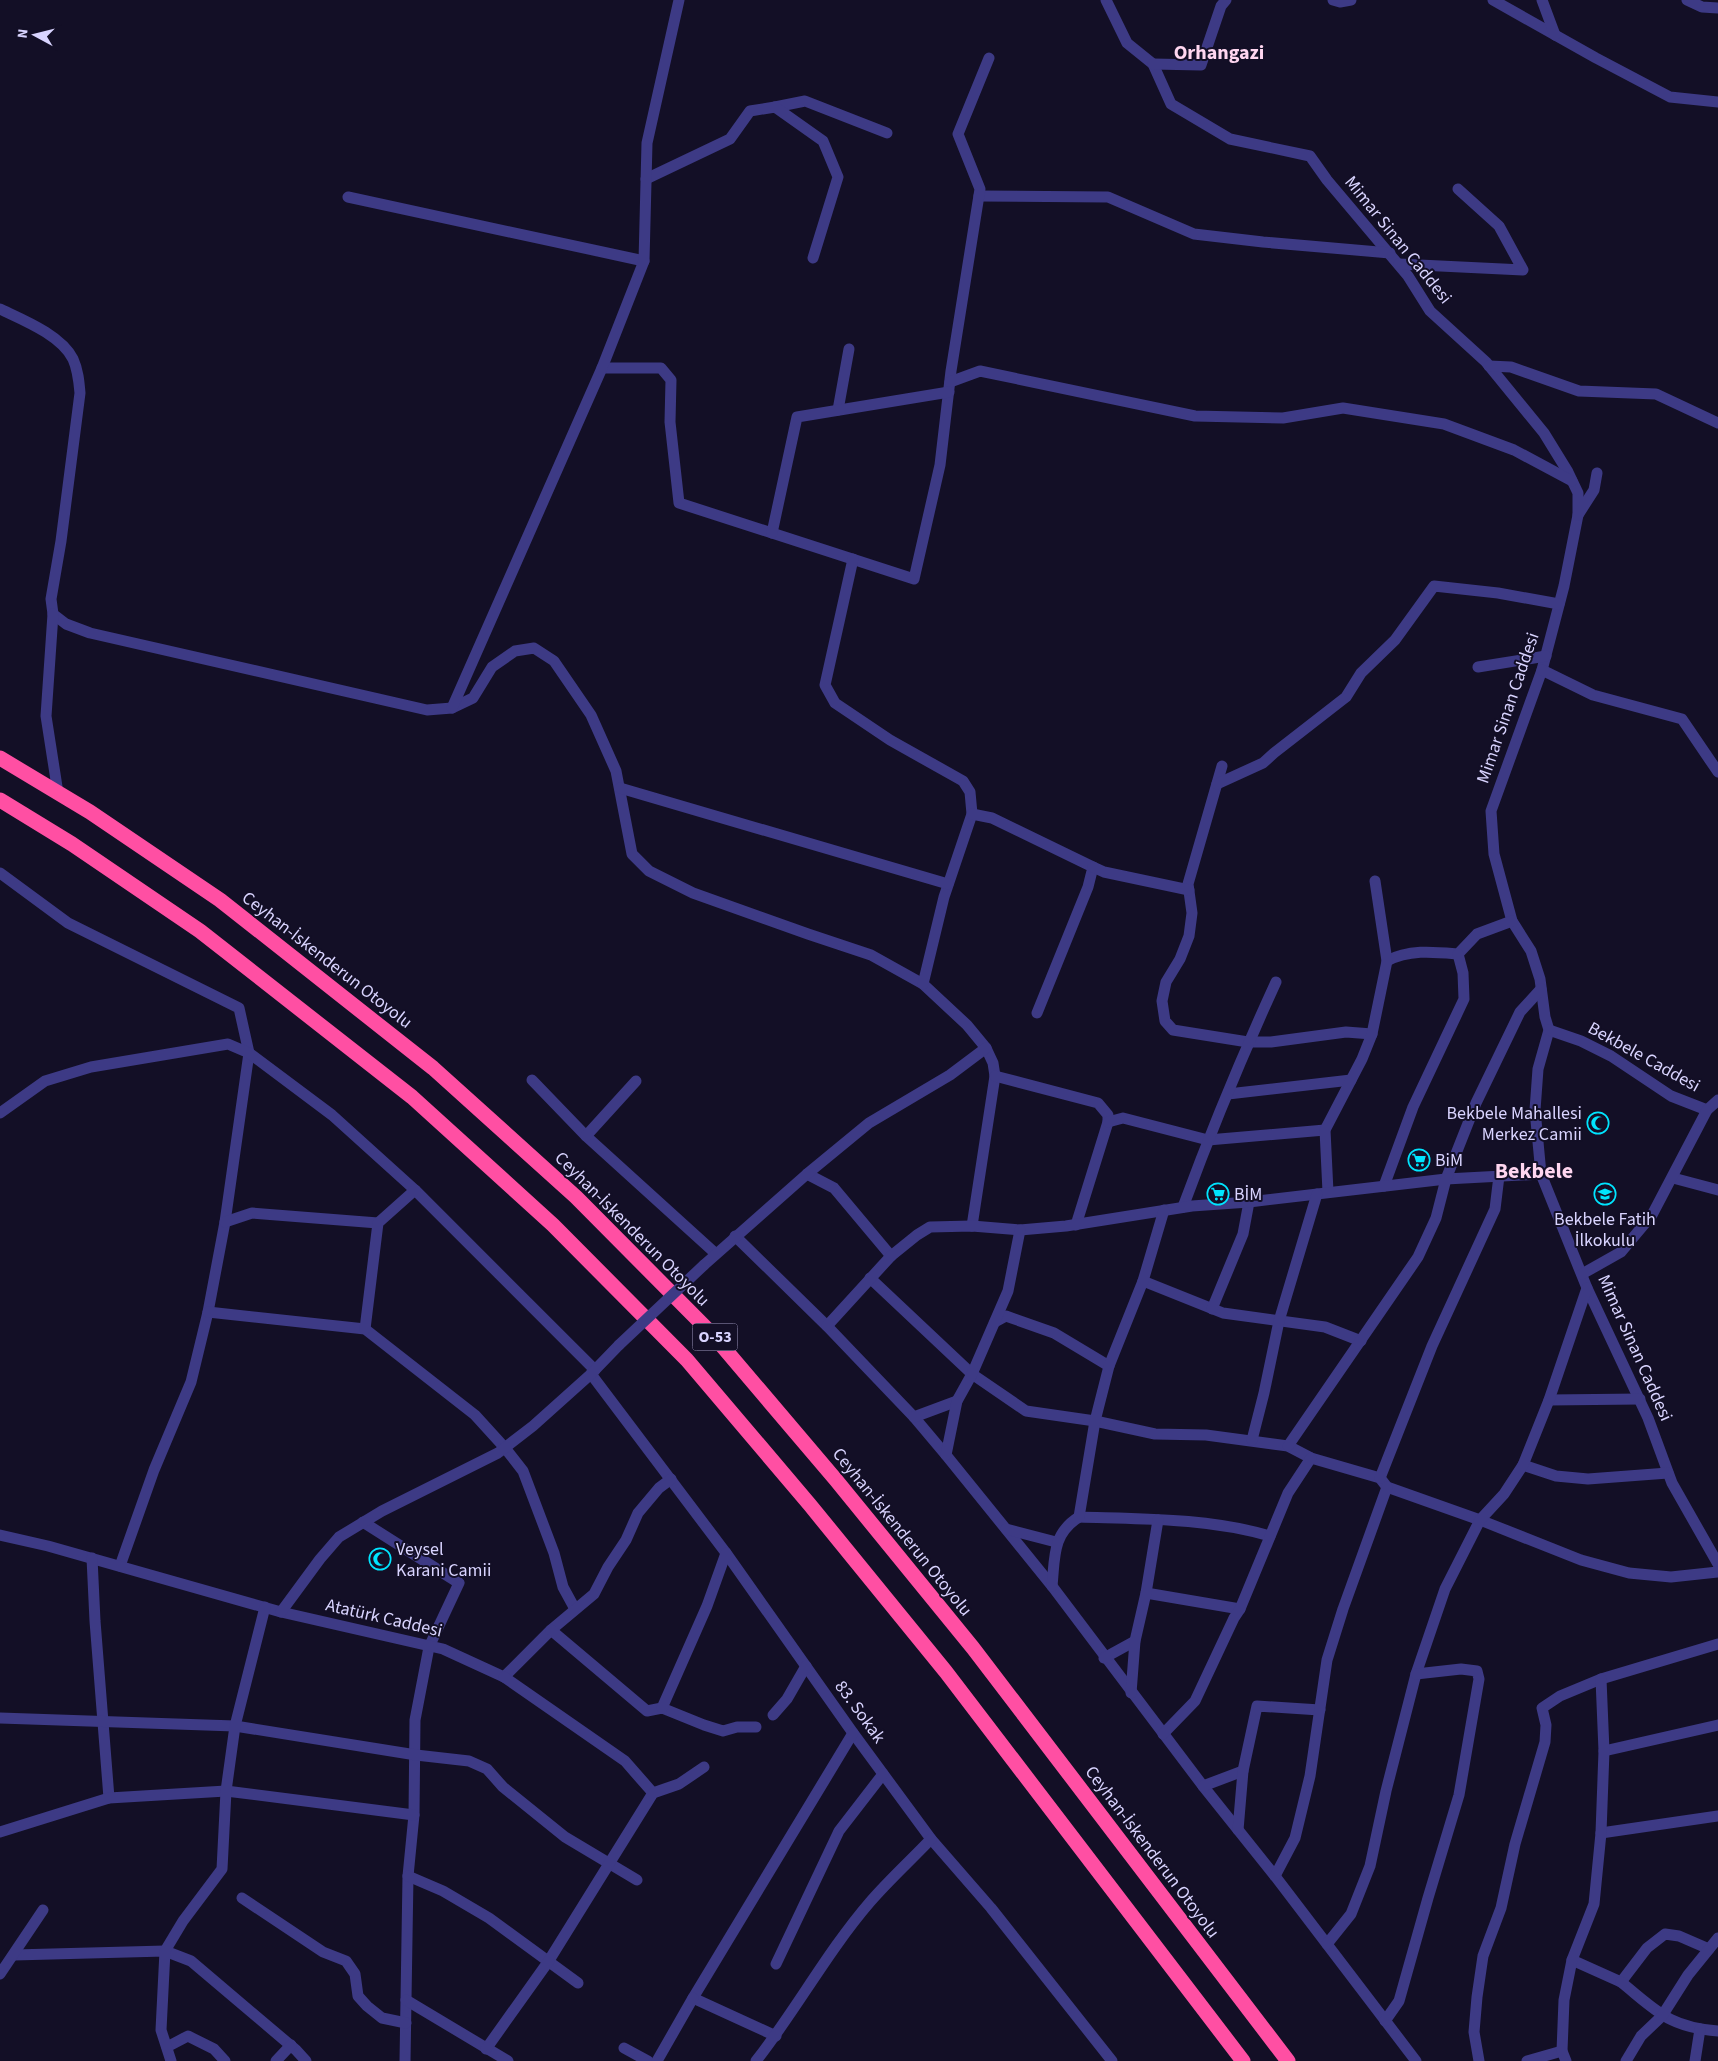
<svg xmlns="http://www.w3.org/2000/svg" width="1718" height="2061" font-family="'Source Sans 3',sans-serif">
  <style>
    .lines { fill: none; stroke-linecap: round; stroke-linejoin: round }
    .minor { stroke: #3d3a85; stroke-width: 11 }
    .highway { stroke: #ff4fa3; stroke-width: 15 }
    .minor-bridge { stroke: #3d3a85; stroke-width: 11 }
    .labels { text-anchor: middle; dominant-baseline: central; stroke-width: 4; stroke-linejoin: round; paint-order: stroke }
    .shield { fill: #130f26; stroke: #9e99be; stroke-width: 1 }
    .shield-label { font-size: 16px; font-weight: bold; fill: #d9d4ff }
    .street-label { font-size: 18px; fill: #d9d4ff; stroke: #130f26 }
    .poi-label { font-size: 18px; fill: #d9d4ff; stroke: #130f26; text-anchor: start }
    .quarter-label { font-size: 20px; font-weight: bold; fill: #ffd6f0; stroke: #130f26 }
    .district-label { font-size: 22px; font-weight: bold; fill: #ffd6f0; stroke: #130f26 }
  </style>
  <rect width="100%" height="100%" fill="#130f26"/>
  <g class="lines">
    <!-- minor -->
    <g class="minor">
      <polyline points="1106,0 1127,43 1153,64 1171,104 1230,139 1310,156 1327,180 1408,276 1430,311 1486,362 1544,433 1568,472 1578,493 1578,515 1564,586 1542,670 1491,811 1494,854 1512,921 1531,951 1540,979 1545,1017 1549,1030 1538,1069 1535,1110 1541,1174 1587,1288 1648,1418 1672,1483 1718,1564"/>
      <polyline points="1333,0 1340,2 1351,0"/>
      <polyline points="1493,0 1596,58 1670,97 1718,102"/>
      <polyline points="1542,0 1555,35"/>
      <polyline points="1687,0 1702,7 1718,8"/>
      <polyline points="1153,64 1201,65 1221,6 1226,0"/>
      <polyline points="775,107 805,101 887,133"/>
      <polyline points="646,179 730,139 750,111 775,107 823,141 838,177 813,258"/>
      <polyline points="979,196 1108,197 1194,234 1263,242 1390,253"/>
      <polyline points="348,197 644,261"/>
      <polyline points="1399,264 1523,270 1499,226 1458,189"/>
      <path d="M0,309C23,320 61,335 73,359C78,370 79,381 80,393L61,541L51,599L53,614L66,624L90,633L427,710L452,708L473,698L492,667L515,651L534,648L554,661L591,715L616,771L632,854L649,871L693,893L808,934L871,955L923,984L967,1025L986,1048L993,1063L995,1076L972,1226"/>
      <polyline points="1489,366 1511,367 1579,391 1656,394 1718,423"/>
      <polyline points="602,368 661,368 671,380 670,422 679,503 914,579 940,465 951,371 980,189 958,134 989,58"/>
      <polyline points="950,382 980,371 1195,416 1283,418 1343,408 1444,424 1514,450 1572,481"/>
      <polyline points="838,410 849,349"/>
      <polyline points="1578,515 1594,490 1597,473"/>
      <polyline points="772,533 797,417 949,392"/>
      <polyline points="853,559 825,685 835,703 890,740 963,781 970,792 972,814 944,897 923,984"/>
      <polyline points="53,614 46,716 58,793"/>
      <polyline points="1478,667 1546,656"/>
      <polyline points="1542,670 1593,695 1682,719 1718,772"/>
      <polyline points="452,708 602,368 644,261 647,143 679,0"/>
      <polyline points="1222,766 1188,884 1192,913 1189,936 1180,959 1166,982 1162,1001 1165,1021 1173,1030 1248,1042 1271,1042 1346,1032 1372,1034"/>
      <polyline points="1217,784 1263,763 1274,753 1346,697 1361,673 1395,640 1434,586 1498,593 1559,604"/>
      <polyline points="620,788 948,884"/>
      <polyline points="972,814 992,818 1093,867 1088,887 1037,1013"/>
      <polyline points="1093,867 1104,872 1189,890"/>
      <polyline points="0,873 68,923 239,1008 249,1053 225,1222 208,1312 191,1382 154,1470 120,1566"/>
      <path d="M1387,961C1409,949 1435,952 1458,954L1477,934L1512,921"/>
      <polyline points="1549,1030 1581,1041 1611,1056 1671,1096 1707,1110"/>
      <polyline points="995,1076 1098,1103 1108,1115 1108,1122 1076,1225"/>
      <polyline points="532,1080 586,1136 715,1253"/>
      <polyline points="1228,1094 1351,1080"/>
      <polyline points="0,1113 45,1081 91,1067 228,1044 249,1053 332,1115 415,1190 595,1370"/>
      <polyline points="1108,1122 1123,1118 1208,1140 1325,1130"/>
      <polyline points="586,1136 636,1081"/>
      <polyline points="807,1174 834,1188 891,1256"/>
      <polyline points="1673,1178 1718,1190"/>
      <polyline points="1384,1186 1413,1107 1464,999 1463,973 1458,954"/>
      <polyline points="1328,1192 1325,1130 1362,1059 1372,1034 1387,961 1375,881"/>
      <path d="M1183,1207C1211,1131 1242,1056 1276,982"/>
      <polyline points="225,1222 252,1213 378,1223"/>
      <polyline points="735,1236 827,1326 914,1417 946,1455 1052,1586 1203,1786 1275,1876 1416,2061"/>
      <polyline points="704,1265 807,1174 869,1123 950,1075 986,1048"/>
      <polyline points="1582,1274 1621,1252 1652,1215 1707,1110 1718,1100"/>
      <polyline points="870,1278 972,1374 1026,1411 1095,1421 1155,1434 1206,1435 1288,1446 1311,1458 1380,1478 1387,1487 1480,1520 1581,1560 1629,1573 1671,1577 1718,1572"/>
      <polyline points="1143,1281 1223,1313 1325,1327 1361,1341"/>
      <polyline points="1212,1309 1243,1234 1249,1202"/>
      <polyline points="208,1312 365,1329 475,1415 505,1448 523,1471 554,1553 563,1587 575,1609"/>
      <polyline points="995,1322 1006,1316 1054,1333 1109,1366"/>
      <polyline points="827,1326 891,1256 917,1235 930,1227 972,1226 1020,1230 1066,1226 1192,1206 1249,1202 1446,1179 1541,1174"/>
      <polyline points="365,1329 378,1223 415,1190"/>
      <polyline points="591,1374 726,1553 853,1733 931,1839 991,1908 1112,2061"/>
      <polyline points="1549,1400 1640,1399"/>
      <polyline points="914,1417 957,1401"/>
      <polyline points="1252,1440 1264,1393 1279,1321 1317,1194"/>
      <polyline points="1288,1446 1418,1257 1436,1218 1446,1179 1476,1103 1520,1012 1541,989"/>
      <polyline points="946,1455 957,1401 972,1374 1008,1291 1020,1230"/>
      <polyline points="1523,1465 1556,1476 1588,1479 1668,1473"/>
      <polyline points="1380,1478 1432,1346 1495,1209 1499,1176"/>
      <path d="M1079,1517C1143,1519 1208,1518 1270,1536"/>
      <polyline points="363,1522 459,1583 429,1647 415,1720 414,1815 408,1876 405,2061"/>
      <polyline points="1006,1529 1056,1542"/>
      <polyline points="0,1535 48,1546 281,1612 443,1649 504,1677 551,1630 594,1594 608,1567 626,1540 638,1513 659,1488 671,1479"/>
      <polyline points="92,1558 95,1621 109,1798"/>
      <path d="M1052,1586C1055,1557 1052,1534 1079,1517L1095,1421L1109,1366L1143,1281L1164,1210"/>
      <polyline points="1146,1593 1240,1609"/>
      <polyline points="281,1612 320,1559 339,1537 382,1511 498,1453 533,1426 591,1374 619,1345"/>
      <polyline points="551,1630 647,1711 662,1708 704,1725 723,1731 737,1727 756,1727"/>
      <polyline points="1104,1658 1135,1641"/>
      <polyline points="504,1677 625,1761 653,1793"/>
      <polyline points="1131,1693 1135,1641 1146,1593 1158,1520"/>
      <polyline points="662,1708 707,1606 726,1553"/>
      <polyline points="773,1715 787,1699 806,1666"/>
      <polyline points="0,1718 235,1726 416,1755 469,1761 487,1769 503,1787 565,1837 637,1880"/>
      <polyline points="1163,1734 1195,1701 1234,1618 1240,1609 1288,1493 1311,1458"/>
      <polyline points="1604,1751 1718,1725"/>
      <polyline points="1203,1786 1243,1771"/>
      <polyline points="1238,1830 1243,1771 1257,1706 1320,1710"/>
      <polyline points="0,1832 109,1798 226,1791 414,1815"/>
      <polyline points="1601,1833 1718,1816"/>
      <polyline points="408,1876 443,1891 489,1918 578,1983"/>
      <polyline points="1275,1876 1295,1838 1310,1776 1327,1660 1343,1609 1387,1487"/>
      <polyline points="242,1898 323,1952 346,1961 355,1974 358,1996 367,2006 382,2018 406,2023"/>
      <polyline points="1327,1944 1351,1914 1370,1866 1386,1791 1416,1674 1445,1589 1480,1520 1504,1494 1523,1465 1549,1400 1587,1288"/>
      <polyline points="14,1955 165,1951 191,1961 296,2050 306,2061"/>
      <polyline points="1572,1960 1621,1982 1647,1948 1665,1934 1679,1936 1709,1949"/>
      <polyline points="776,1964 839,1831 883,1774"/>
      <polyline points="0,1974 43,1910"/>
      <path d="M1621,1982C1658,2012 1669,2027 1718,2031"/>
      <polyline points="406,2000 508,2061"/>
      <polyline points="1385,2021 1399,2001 1428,1898 1459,1795 1479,1679 1477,1671 1461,1669 1416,1674"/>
      <polyline points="776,2036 693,1998 853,1733"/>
      <polyline points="167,2047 188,2036 214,2049 225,2061"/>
      <polyline points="624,2048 648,2061"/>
      <polyline points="486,2049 548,1962 653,1793 679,1784 704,1767"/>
      <polyline points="171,2061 161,2030 165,1951 183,1921 222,1869 226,1791 235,1726 265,1607"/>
      <polyline points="276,2061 291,2045"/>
      <polyline points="657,2061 693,1998"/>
      <path d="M756,2061C796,2010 827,1952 870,1902C889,1880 911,1860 931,1839"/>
      <polyline points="1479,2061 1474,2032 1477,1997 1483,1956 1501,1908 1515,1844 1545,1742 1546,1725 1542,1708 1560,1696 1601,1679 1718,1644"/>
      <polyline points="1527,2061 1562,2051"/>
      <polyline points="1566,2061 1562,2051 1564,2000 1572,1960 1594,1904 1601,1833 1604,1751 1601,1679"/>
      <polyline points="1626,2061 1641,2036 1662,2016 1688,1975 1718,1938"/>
      <polyline points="1695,2061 1700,2029"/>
    </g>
    <!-- highway -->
    <g class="highway">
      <polyline points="0,758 90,812 220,900 433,1068 576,1197 712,1334 836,1480 973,1648 1288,2061"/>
      <polyline points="0,800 72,844 200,931 412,1097 553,1225 687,1360 810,1505 946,1672 1243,2061"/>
    </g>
    <!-- minor-bridge -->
    <polyline class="minor-bridge" points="619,1345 704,1265"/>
  </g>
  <!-- icons -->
  <defs>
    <g id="mosque-ring" transform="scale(1.125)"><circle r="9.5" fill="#130f26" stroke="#00e5ff" stroke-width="1.5"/><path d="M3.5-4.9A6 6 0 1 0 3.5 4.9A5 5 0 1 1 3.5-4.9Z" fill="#00e5ff"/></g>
    <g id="supermarket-ring" transform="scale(1.125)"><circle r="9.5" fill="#130f26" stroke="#00e5ff" stroke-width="1.5"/><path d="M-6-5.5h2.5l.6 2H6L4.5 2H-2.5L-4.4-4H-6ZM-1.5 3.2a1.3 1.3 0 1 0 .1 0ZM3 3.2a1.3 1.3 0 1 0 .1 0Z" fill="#00e5ff"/></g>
    <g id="school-ring" transform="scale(1.125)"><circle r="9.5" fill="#130f26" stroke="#00e5ff" stroke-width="1.5"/><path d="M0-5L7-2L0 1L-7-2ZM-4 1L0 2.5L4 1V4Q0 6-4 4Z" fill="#00e5ff"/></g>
  </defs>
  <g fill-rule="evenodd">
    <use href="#mosque-ring" x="1598" y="1123"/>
    <use href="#supermarket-ring" x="1419" y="1160"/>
    <use href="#supermarket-ring" x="1218" y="1194"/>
    <use href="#school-ring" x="1605" y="1194"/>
    <use href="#mosque-ring" x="380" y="1559"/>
  </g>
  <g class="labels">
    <!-- shield labels -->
    <rect class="shield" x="692.5" y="1323.5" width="45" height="27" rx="4"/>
    <g class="shield-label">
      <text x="715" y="1337">O-53</text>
    </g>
    <!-- street labels -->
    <g class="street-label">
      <text transform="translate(1398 240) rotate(51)">Mimar Sinan Caddesi</text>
      <text transform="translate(1508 708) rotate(-71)">Mimar Sinan Caddesi</text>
      <text transform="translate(327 960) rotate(38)">Ceyhan-İskenderun Otoyolu</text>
      <text transform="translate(1644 1057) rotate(29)">Bekbele Caddesi</text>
      <text transform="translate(632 1229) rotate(45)">Ceyhan-İskenderun Otoyolu</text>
      <text transform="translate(1635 1348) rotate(66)">Mimar Sinan Caddesi</text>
      <text transform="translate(902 1532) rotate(51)">Ceyhan-İskenderun Otoyolu</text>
      <text transform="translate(384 1618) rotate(13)">Atatürk Caddesi</text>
      <text transform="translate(860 1712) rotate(54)">83. Sokak</text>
      <text transform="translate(1152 1852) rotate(53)">Ceyhan-İskenderun Otoyolu</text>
    </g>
    <!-- poi labels -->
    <g class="poi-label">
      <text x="1582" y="1113" text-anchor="end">Bekbele Mahallesi<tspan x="1582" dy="21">Merkez Camii</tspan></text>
      <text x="1435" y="1160">BiM</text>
      <text x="1234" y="1194">BİM</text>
      <text x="1605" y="1219" text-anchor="middle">Bekbele Fatih<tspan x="1605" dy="21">İlkokulu</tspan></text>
      <text x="396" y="1549">Veysel<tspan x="396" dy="21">Karani Camii</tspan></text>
    </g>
    <!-- quarter labels -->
    <g class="quarter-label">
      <text x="1219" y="53">Orhangazi</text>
    </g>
    <!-- district labels -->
    <g class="district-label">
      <text x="1534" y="1171">Bekbele</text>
    </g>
  </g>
  <!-- north arrow -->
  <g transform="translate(35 35) rotate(277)" stroke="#130f26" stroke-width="4" paint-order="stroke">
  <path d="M0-4L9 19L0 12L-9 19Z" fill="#d9d4ff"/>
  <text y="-8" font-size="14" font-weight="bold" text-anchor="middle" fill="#d9d4ff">N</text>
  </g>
</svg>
